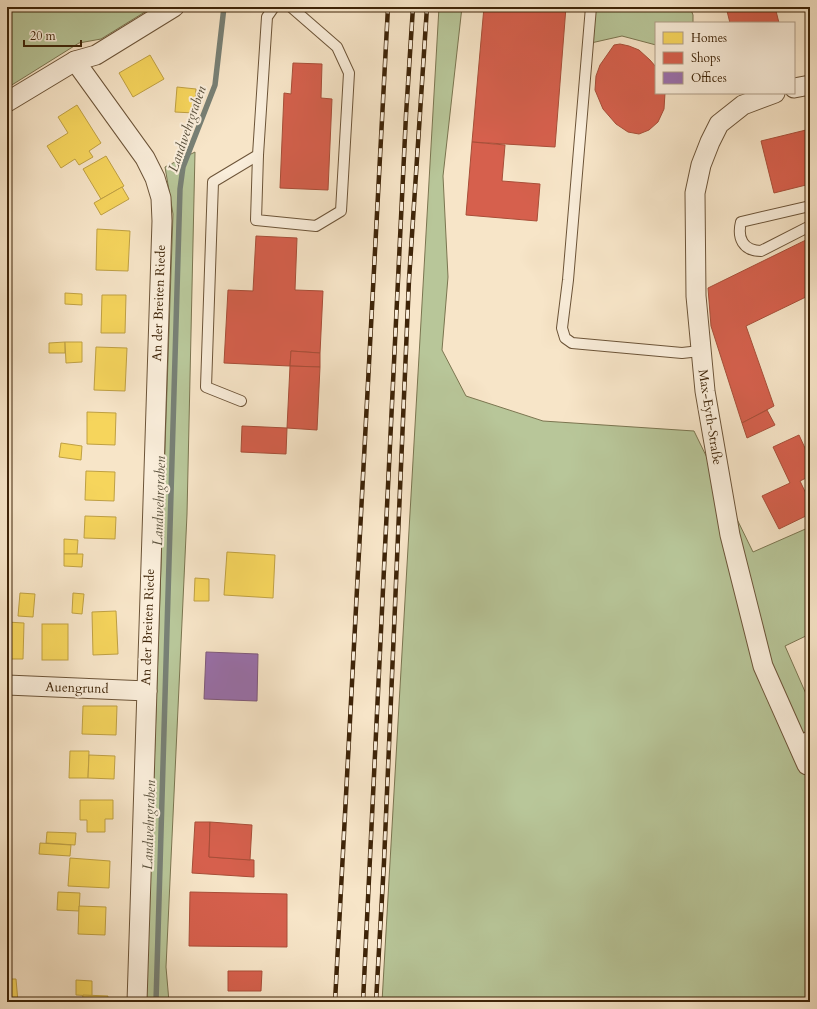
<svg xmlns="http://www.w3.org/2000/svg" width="817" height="1009" font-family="Cardo,serif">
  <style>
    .green { fill: #b8c699; stroke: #7b7550 }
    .homes { fill: #f6d55c; stroke: #bfa043 }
    .shops { fill: #d6604d; stroke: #a84e38 }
    .offices { fill: #9970ab; stroke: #7e597a }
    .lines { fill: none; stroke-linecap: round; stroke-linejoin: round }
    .stream { stroke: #788075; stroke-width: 5.5 }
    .lane-casing { stroke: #6c5438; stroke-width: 12 }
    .street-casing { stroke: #6c5438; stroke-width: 21 }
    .lane { stroke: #faeedb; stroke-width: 10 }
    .street { stroke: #faeedb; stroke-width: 19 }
    .rail-casing { stroke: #3e2408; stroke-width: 4.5 }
    .rail { stroke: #faeedb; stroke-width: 3; stroke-dasharray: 9; stroke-linecap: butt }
    .labels { text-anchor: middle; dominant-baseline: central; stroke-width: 4; stroke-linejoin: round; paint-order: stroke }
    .street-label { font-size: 13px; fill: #3e2408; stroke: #faeedb }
    .water-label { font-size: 14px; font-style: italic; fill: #5b523e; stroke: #faeedb }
  </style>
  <rect width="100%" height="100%" fill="#f7e5c8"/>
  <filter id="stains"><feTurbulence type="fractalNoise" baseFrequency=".005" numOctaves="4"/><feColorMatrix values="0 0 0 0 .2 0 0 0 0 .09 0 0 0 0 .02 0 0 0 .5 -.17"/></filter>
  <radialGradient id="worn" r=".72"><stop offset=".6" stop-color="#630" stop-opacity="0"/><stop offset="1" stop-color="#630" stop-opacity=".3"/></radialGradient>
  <!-- green -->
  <g class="green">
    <polygon points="7,7 153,7 101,39 79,43 7,88"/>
    <polygon points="439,7 462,7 443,176 448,277 442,350 466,396 543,421 694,431 753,552 810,527 810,634 785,646 810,703 810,1002 382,1002"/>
    <polygon points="593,7 690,7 693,15 693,23 656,23 656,45 622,36 591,43"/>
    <polygon points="195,152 187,514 166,967 169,1002 146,1002 173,214 165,167"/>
  </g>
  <!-- homes -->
  <g class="homes">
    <polygon points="150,55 164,79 133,97 119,73"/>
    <polygon points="177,87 196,89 194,113 175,112"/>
    <polygon points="77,105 101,143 89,151 93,157 79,165 75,159 61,168 47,146 68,133 58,117"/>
    <polygon points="106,156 124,186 101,199 83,169"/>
    <polygon points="122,187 129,199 101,215 94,203"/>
    <polygon points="97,229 130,231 128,271 96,270"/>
    <polygon points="65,293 82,294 82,305 65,304"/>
    <polygon points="102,295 126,295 125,333 101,333"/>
    <polygon points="65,342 65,353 49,353 49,343"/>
    <polygon points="65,342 82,342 82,362 66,363"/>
    <polygon points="96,347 127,348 125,391 94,390"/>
    <polygon points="87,412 116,413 115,445 87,444"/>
    <polygon points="61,443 82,446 81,460 59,457"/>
    <polygon points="86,471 115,472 114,501 85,500"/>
    <polygon points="85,516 116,517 115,539 84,538"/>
    <polygon points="64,539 78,540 77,554 64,554"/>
    <polygon points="227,552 275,555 273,598 224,595"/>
    <polygon points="64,554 83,554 82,567 64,566"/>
    <polygon points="195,578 209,579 209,601 194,601"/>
    <polygon points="20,593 35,594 33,617 18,616"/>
    <polygon points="73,593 84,594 82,614 72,613"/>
    <polygon points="116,611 118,654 93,655 92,612"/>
    <polygon points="7,622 24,623 23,659 7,659"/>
    <rect x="42" y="624" width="26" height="36"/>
    <polygon points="83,706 117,706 116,735 82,734"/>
    <polygon points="70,751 89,751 88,778 69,778"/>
    <polygon points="89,755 115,756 114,779 88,778"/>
    <polygon points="80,800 113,800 113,819 105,819 105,832 87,832 87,820 80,820"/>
    <polygon points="47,832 76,833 75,845 46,843"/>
    <polygon points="40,843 71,845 70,856 39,854"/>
    <polygon points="70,858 110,861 109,888 68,886"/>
    <polygon points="58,892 80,893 79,911 57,910"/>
    <polygon points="79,906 106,907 105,935 78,934"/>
    <polygon points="7,979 16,979 18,1002 7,1002"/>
    <polygon points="76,980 92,981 92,996 76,995"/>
    <polygon points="83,995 108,996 107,1002 82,1002"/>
  </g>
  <!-- shops -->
  <g class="shops">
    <polygon points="484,7 566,7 555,147 472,142"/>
    <polygon points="726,7 775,7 779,23 730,23"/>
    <polygon points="620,44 629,46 639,50 650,60 656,67 656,93 665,93 664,109 658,122 649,130 639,134 628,132 616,124 603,109 595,90 596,76 600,65 614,45"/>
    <polygon points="293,63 322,64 321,98 332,99 328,190 280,188 284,93 291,94"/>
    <polygon points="810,129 810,184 774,193 761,141"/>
    <polygon points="472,142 505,145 502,181 540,184 537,221 466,215"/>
    <polygon points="256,236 297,238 295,290 323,291 320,353 291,351 290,366 224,363 228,290 253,291"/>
    <polygon points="810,238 810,295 746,326 774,406 742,423 711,326 708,288"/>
    <polygon points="291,351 320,353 320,367 290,366"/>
    <polygon points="290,366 320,367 317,430 287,428"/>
    <polygon points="767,410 775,425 747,438 742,423"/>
    <polygon points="242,426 287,428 286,454 241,452"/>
    <polygon points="799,435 810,459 810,476 800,481 810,502 810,514 779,529 762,496 790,483 773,447"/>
    <polygon points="195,822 210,822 209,857 254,860 254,877 192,873"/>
    <polygon points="210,822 252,825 250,860 209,857"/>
    <polygon points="190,892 287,894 287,947 189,946"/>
    <polygon points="228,971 262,971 261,991 228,991"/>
  </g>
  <!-- offices -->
  <polygon class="offices" points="206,652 258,654 257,701 204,699"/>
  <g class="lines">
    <!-- stream -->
    <polyline class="stream" points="156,1002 180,189 183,167 215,85 224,7"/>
    <!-- lane casing -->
    <g class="lane-casing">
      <g id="lane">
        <polyline points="591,7 568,280 562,328 565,338 572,343 682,353 700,351"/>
        <polyline points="258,155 256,220 316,226 341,211 349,73 337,47 291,7"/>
        <path d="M810,206L741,222C737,238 743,251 761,251L810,226"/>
        <polyline points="241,401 206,387 213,182 258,155 267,17 274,7"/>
        <polyline points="797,742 810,736"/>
      </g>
    </g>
    <!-- street casing -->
    <g class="street-casing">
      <g id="street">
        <polyline points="75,61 145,158 155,178 161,198 162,221 137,1002"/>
        <polyline points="794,88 810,85"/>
        <polyline points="775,93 743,105 719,124 710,142 701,165 695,193 696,296 705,391 730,535 763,666 807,765"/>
        <polyline points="7,102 75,61 96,55 174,7"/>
        <polyline points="7,685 147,691"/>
      </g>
    </g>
    <!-- lane -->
    <use href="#lane" class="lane"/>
    <!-- street -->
    <use href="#street" class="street"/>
    <!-- rail casing -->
    <g class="rail-casing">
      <g id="rail">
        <polyline points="335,1002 388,7"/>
        <polyline points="363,1002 406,115 413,7"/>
        <polyline points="376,1002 384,862 409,280 427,7"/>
      </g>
    </g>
    <!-- rail -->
    <use href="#rail" class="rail"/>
  </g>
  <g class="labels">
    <!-- street labels -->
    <g class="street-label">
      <text transform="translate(159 303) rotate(-88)">An der Breiten Riede</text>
      <text transform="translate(710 417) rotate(81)">Max-Eyth-Straße</text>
      <text transform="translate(148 627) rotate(-88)">An der Breiten Riede</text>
      <text transform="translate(77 688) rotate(2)">Auengrund</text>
    </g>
    <!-- water labels -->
    <g class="water-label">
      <text transform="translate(187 129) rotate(-71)">Landwehrgraben</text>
      <text transform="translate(159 501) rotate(-88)">Landwehrgraben</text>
      <text transform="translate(149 825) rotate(-88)">Landwehrgraben</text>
    </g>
  </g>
  <!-- margin -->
  <rect width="817" height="1009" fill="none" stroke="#f7e5c8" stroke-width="24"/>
  <rect x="8" y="8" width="801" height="993" fill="none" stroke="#3e2408" stroke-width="2"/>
  <rect x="12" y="12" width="793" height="985" fill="none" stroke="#3e2408"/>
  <!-- legend -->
  <rect x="655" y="22" width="140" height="72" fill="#faeedb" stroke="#af9d87"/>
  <rect x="663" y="32" width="20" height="12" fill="#f6d55c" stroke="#af9d87"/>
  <text x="691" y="42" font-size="12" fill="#3e2408">Homes</text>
  <rect x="663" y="52" width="20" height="12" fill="#d6604d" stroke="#af9d87"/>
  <text x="691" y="62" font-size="12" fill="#3e2408">Shops</text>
  <rect x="663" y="72" width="20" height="12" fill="#9970ab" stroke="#af9d87"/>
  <text x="691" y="82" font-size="12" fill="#3e2408">Offices</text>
  <!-- scale -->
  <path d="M24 40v6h57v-6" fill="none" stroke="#3e2408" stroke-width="2"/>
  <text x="30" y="40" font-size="12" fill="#3e2408" stroke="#faeedb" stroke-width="3" paint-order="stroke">20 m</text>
  <rect width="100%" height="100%" filter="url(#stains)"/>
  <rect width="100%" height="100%" fill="url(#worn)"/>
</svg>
